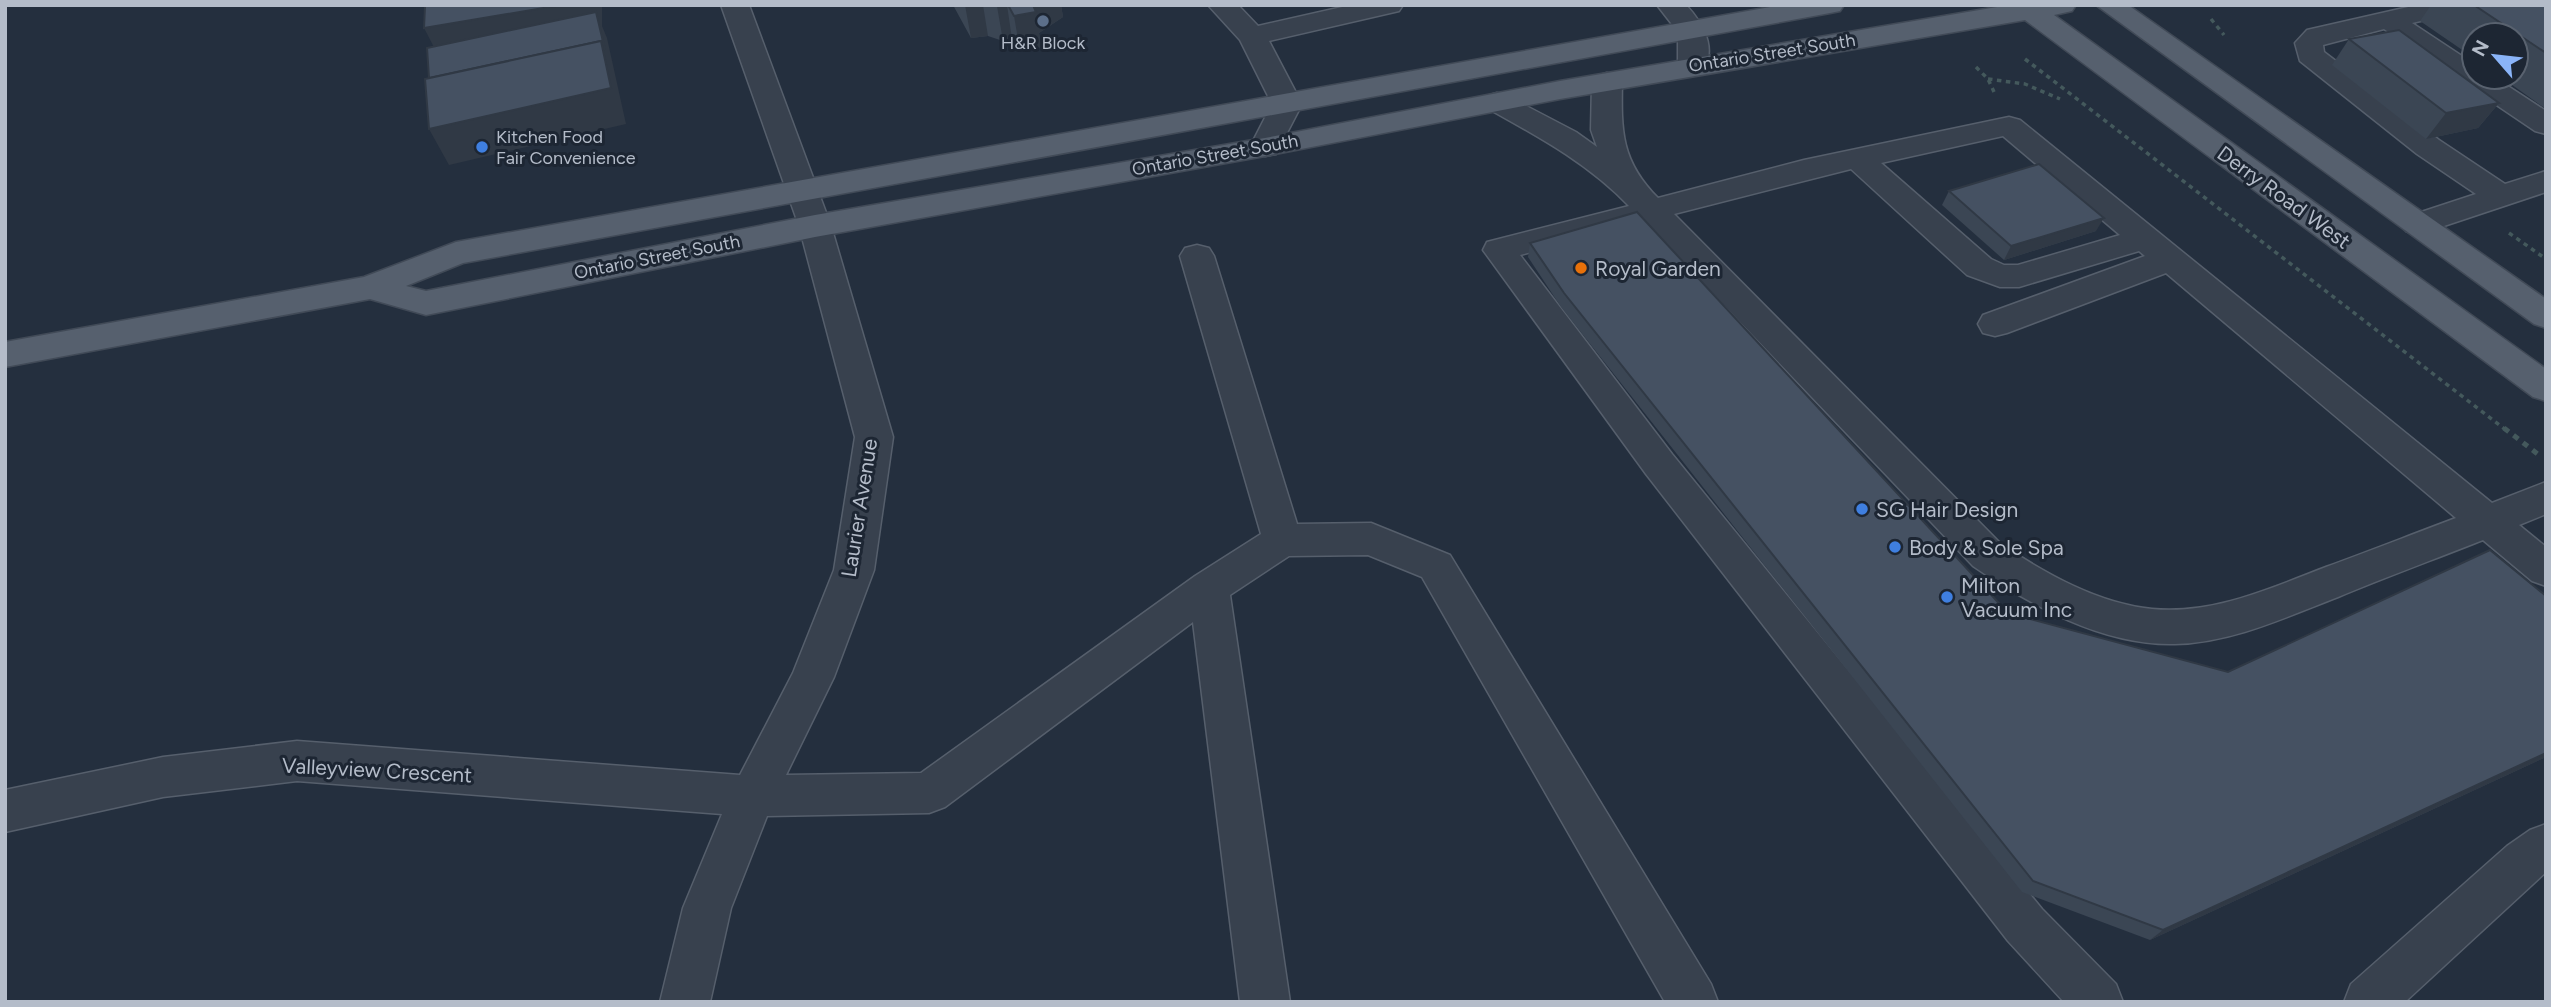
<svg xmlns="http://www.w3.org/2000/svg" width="2551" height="1007" font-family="Figtree,sans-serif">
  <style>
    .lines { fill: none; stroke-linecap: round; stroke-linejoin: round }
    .minor-casing { stroke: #565f6c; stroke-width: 3 }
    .major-casing { stroke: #414a57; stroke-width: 3 }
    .path-far1 { stroke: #44595c; stroke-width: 3.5; stroke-dasharray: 4.5 4.5; stroke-linecap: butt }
    .path { stroke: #44595c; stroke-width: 5; stroke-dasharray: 6 6; stroke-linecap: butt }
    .minor { fill: #38414e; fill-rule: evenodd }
    .major { fill: #56606e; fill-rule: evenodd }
    .wall { fill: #3b4654 }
    .shaded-wall { fill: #303945 }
    .building { fill: #455162; stroke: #303945; stroke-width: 2 }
    .service-dot { fill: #5c6f8a; stroke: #1d2633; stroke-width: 2.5 }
    .shop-dot { fill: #3f7fe0; stroke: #1d2633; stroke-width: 2.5 }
    .food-dot { fill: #e8710a; stroke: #1d2633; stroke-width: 2.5 }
    .labels { text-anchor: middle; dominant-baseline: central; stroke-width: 6; stroke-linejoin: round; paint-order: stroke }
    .far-poi-label { font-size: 18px; fill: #b4bcc9; stroke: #1d2633 }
    .far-street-label { font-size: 18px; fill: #b4bcc9; stroke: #1d2633 }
    .street-label { font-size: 21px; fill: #b4bcc9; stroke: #1d2633 }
    .poi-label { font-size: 21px; fill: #b4bcc9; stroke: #1d2633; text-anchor: start }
  </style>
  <rect width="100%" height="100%" fill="#242f3e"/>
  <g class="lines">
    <!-- minor casing -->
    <g class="minor-casing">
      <g id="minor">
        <polygon points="721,5 749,5 831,226 893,437 874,570 834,677 786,775 921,773 1195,576 1261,534 1180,256 1185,248 1197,245 1209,248 1214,256 1297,524 1371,523 1450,555 1711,984 1718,1002 1665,1002 1422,577 1368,555 1289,556 1230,595 1290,1002 1240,1002 1193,622 945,807 929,813 767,816 731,908 710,1002 660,1002 683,908 722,814 297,781 163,797 5,832 5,790 163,757 297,741 740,775 793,673 834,570 855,437 799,226"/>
        <polygon points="1208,5 1238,5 1258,26 1351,5 1403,5 1399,11 1269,41 1302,104 1276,154 1265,156 1254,154 1250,147 1272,104 1240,40"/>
        <path d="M1657,5H1686C1703,23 1718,49 1702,72L1692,75L1682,72L1678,66V32Z"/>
        <polygon points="2417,5 2467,5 2463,11 2412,23 2474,64 2474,77 2494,77 2546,111 2546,134 2535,131 2384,29 2323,45 2324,52 2439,140 2505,184 2546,171 2546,192 2417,235 2406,231 2401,224 2406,217 2476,194 2417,154 2300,61 2295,43 2307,30"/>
        <path d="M1607,73L1617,76L1622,82C1621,131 1621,161 1658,198L1804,160L2009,117L2020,120L2492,503L2546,482V514L2519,525L2546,547V586L2532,581L2483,540C2435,559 2386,577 2338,597C2286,617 2231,643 2175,644C2103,646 2030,605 1973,566L1645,222L1520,255L1672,454L2042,909L2116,984L2123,1002H2064L2008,941L1646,474L1483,250L1487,242L1629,206C1588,163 1537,136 1487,108L1482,102L1487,96L1497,93L1507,96L1576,132L1597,147L1591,130L1592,82L1597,76ZM2003,136L2120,235L2018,265H2004L1991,259L1881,163ZM1851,169L1967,275L2000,287H2019L2139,251L2145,256L1983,315L1978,324L1983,333L1995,336L2007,333L2166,273L2456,518C2413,534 2370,551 2326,567C2271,588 2213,615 2152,609C2097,603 2046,574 2001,544L1674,214Z"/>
        <polygon points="2546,824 2546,872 2405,1002 2344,1002 2351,984 2507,846 2530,830"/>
      </g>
    </g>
    <!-- major casing -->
    <g class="major-casing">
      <g id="major">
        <polygon points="1782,5 1844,5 1840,11 1830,13 463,263 406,286 426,291 815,215 1265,138 1560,81 2009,5 2076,5 2072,11 2054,15 2546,369 2546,401 2533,397 2025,20 1560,99 1265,156 815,237 426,315 370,299 5,367 5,342 364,277 456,242"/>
        <polygon points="2096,5 2128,5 2546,299 2546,328 2534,324"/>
      </g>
    </g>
    <!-- path-far1 -->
    <g class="path-far1">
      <polyline points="2211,19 2224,35"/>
      <polyline points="2025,59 2506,430"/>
      <polyline points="1976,67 1988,79 1994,92"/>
      <polyline points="1988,79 2025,84 2060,99"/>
      <polyline points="2509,233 2546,259"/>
    </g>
    <!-- path -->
    <polyline class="path" points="2504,428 2539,455"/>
    <!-- minor -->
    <use href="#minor" class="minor"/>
    <!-- major -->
    <use href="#major" class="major"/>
  </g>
  <!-- wall -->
  <g class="wall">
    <polygon points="953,5 1061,5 1063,17 1039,33 1041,47 1020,51 1012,39 1003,41 988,36 971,38"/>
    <polygon points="2431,5 2546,5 2546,109 2501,77 2516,77 2516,35 2474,35 2474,58 2420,21"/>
    <polygon points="2349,39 2499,103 2478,128 2426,139 2332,65"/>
    <polygon points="1949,191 2096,231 2004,260 1942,205"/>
    <polygon points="1530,243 2008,613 2546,757 2150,940 2022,892 1561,307 1528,257"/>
  </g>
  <!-- shaded-wall -->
  <g class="shaded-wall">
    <polygon points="561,5 602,5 602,26 607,38 626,124 449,165 429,129 444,114 599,26 437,53 424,28"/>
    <polygon points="965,5 983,5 988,36 971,38"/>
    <polygon points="1007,5 1012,39 1003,41 997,6"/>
    <polygon points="1031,5 1061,5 1063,17 1039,33 1041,47 1020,51 1014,16"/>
    <polygon points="2499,103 2478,128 2426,139 2446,113"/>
    <polygon points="2104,218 2096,231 2004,260 2011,246"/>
    <polygon points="2546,753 2546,757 2150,940 2163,930"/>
  </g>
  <!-- building -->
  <g class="building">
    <polygon points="428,5 561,5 424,28 425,6"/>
    <polygon points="1008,5 1033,5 1036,12 1014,16"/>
    <polygon points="2474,5 2546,5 2546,53"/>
    <polygon points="596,12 605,50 601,41 429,78 427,48"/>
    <polygon points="2399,30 2499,103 2446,113 2349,39"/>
    <polygon points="601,41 611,88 429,129 425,79"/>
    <polygon points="2039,164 2104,218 2011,246 1949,191"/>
    <polygon points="1637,212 2008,613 2228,672 2490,550 2546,596 2546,753 2163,930 2033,881 1564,293 1530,243"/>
  </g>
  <!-- markers -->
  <circle class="service-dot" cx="1043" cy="21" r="7"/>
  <g class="shop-dot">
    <circle cx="482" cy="147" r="7"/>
    <circle cx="1862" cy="509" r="7"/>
    <circle cx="1895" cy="547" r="7"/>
    <circle cx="1947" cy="597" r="7"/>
  </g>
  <circle class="food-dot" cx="1581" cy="268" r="7"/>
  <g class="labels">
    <!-- far-poi labels -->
    <g class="far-poi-label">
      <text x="1043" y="43">H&amp;R Block</text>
      <text x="496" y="137" text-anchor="start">Kitchen Food<tspan x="496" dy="21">Fair Convenience</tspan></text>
    </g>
    <!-- far-street labels -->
    <g class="far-street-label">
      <text transform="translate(1772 53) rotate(-9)">Ontario Street South</text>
      <text transform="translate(1215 155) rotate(-10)">Ontario Street South</text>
      <text transform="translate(657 257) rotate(-11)">Ontario Street South</text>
    </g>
    <!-- street labels -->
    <g class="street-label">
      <text transform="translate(2284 197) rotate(36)">Derry Road West</text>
      <text transform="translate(859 508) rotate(-81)">Laurier Avenue</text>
      <text transform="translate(377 770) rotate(3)">Valleyview Crescent</text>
    </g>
    <!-- poi labels -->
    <g class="poi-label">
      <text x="1595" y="268">Royal Garden</text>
      <text x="1876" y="509">SG Hair Design</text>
      <text x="1909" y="547">Body &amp; Sole Spa</text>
      <text x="1961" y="585">Milton<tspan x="1961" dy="24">Vacuum Inc</tspan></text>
    </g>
  </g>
  <!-- border -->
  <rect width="2551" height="1007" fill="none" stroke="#b4bcc9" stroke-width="14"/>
  <!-- north arrow -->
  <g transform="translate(2495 56) rotate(298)"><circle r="33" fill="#1d2633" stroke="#59626f" stroke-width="2"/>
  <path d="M0-5L12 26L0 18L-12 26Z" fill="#8ab4f8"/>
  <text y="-10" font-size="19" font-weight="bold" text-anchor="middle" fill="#b4bcc9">N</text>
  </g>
</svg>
